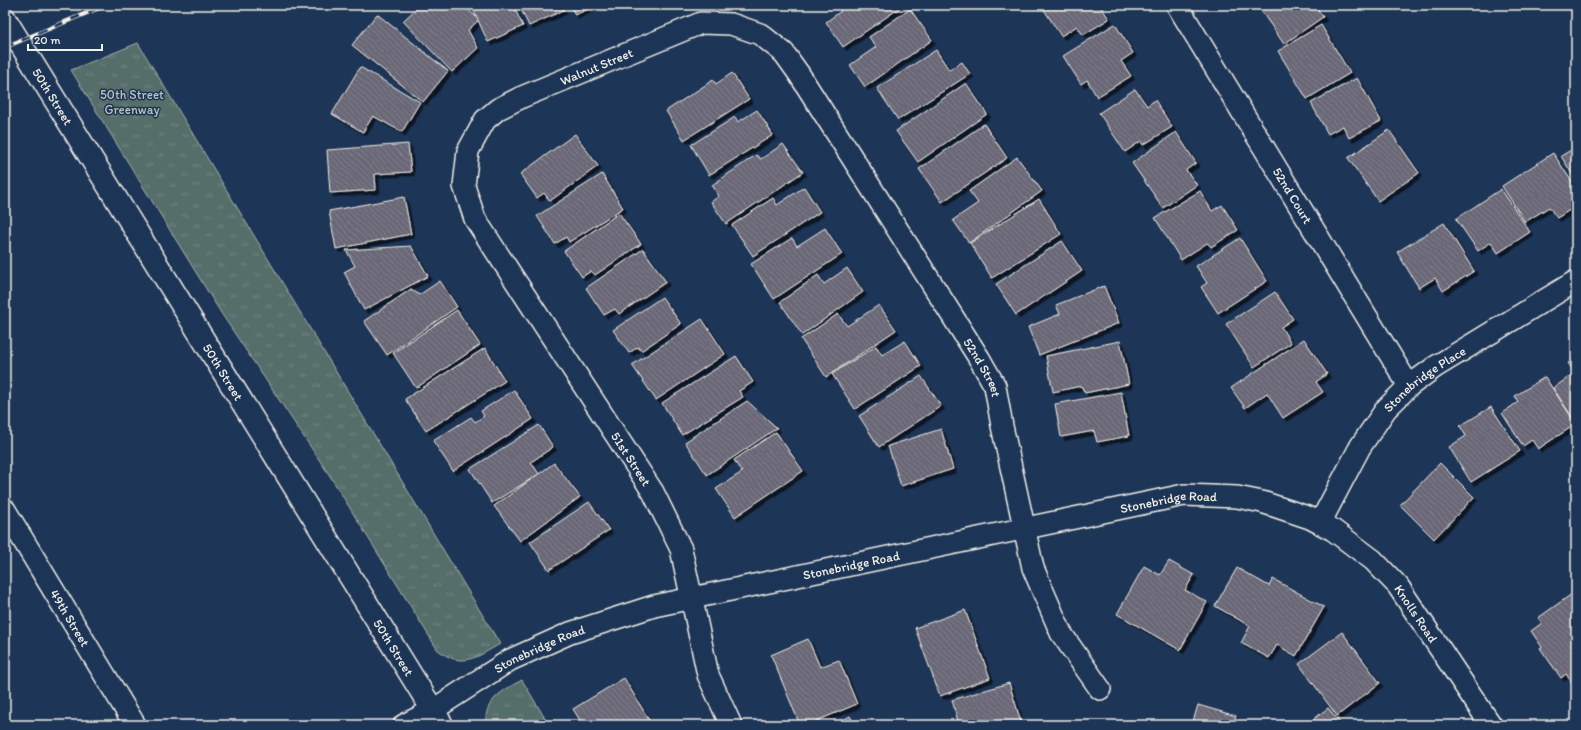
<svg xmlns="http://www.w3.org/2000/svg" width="1581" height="730" font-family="Itim,sans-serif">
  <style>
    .park { fill: url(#park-tufts); stroke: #a6b0a9 }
    .building { fill: url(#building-back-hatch); stroke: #f4f1e8; filter: url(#shadow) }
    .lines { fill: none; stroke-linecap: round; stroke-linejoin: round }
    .street-casing { stroke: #f4f1e8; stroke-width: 24 }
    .secondary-casing { stroke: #f4f1e8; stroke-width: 25 }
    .street { stroke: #1d3557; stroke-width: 21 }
    .secondary { stroke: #1d3557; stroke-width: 22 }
    .rail-casing { stroke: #f4f1e8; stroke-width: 4.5 }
    .rail { stroke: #1d3557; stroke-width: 3; stroke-dasharray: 9; stroke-linecap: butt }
    .labels { text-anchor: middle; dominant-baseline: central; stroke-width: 3; stroke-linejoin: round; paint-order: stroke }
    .street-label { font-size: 13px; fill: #f4f1e8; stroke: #1d3557 }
    .park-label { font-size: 13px; fill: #bdc3bc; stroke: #1d3557 }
  </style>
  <defs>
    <pattern id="park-tufts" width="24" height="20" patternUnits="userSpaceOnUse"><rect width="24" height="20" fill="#576e6a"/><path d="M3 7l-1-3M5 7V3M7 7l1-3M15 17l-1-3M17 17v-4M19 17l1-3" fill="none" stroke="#70837f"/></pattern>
    <pattern id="building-back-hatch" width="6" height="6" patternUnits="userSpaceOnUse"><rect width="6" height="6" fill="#6b6777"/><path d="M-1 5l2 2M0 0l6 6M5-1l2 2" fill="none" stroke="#817d8a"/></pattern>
    <filter id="shadow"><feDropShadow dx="3.5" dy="3.5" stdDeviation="0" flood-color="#0009"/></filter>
  </defs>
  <rect width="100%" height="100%" fill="#1d3557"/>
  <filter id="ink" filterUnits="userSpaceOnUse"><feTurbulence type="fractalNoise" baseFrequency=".025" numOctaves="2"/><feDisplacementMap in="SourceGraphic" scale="8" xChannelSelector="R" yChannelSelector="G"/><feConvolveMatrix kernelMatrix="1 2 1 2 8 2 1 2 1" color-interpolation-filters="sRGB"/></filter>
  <g filter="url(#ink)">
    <!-- park -->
    <g class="park">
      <path d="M138,43L500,644C477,657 461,670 437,649L330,476L221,313L71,70Z"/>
      <path d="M522,680L549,725H486C483,701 503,690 522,680Z"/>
    </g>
    <!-- building -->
    <g class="building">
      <polygon points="420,5 464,5 479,20 468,30 478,48 452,72 403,21"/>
      <polygon points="471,5 513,5 523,26 488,42"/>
      <polygon points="519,5 561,5 564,10 529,26"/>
      <polygon points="570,5 597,5 575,15"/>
      <polygon points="837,5 900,5 901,7 843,47 826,22 841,11"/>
      <polygon points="1041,5 1100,5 1109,19 1083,35 1077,26 1061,36"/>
      <polygon points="1257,5 1315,5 1323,17 1284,44"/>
      <polygon points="910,9 932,40 865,87 850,65 876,47 869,37"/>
      <polygon points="377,14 448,71 423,102 352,45"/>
      <polygon points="1115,24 1133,53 1121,61 1131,76 1097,97 1087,80 1081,84 1063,56"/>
      <polygon points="1321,25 1350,73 1307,99 1278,51"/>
      <polygon points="936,50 949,70 962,62 970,74 898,120 877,88"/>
      <polygon points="360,67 420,102 402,132 373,116 363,132 332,114"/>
      <polygon points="732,73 749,99 684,140 666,111 713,80 716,84"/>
      <polygon points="1357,78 1381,121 1349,138 1343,126 1328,134 1311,103"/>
      <polygon points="966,83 987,114 918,162 896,131"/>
      <polygon points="1135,89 1147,106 1155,100 1172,127 1143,145 1141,141 1125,152 1099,113"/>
      <polygon points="757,110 773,135 709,175 691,145 735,117 738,122"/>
      <polygon points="984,124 1007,158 942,202 919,169"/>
      <polygon points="1389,130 1419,173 1378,201 1348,158"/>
      <polygon points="1176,132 1196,163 1186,170 1197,185 1163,208 1132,163"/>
      <polygon points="575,134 598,166 550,201 544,193 537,198 520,174"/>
      <polygon points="408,144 411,172 375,174 376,190 330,193 327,150"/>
      <polygon points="783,144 803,172 726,224 711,202 719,196 712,185 756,155 761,159"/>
      <polygon points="1576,147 1576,180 1561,156"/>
      <polygon points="1553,153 1576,188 1576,206 1557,218 1549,207 1525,222 1502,186"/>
      <polygon points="1017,157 1042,191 969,243 953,220 978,203 969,191"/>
      <polygon points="602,174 623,208 569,242 566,237 555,244 537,216"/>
      <polygon points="804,187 820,212 753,256 732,225 773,198 777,205"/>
      <polygon points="1501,189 1530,232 1498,253 1491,242 1478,251 1456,219"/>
      <polygon points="1200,191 1212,211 1222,205 1238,230 1211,247 1207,243 1181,260 1155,218"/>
      <polygon points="404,197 411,234 336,249 329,211"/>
      <polygon points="1039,199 1061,234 992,278 970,243"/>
      <polygon points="619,213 641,244 595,275 591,271 582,277 564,251"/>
      <polygon points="1444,223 1474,271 1443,291 1435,278 1419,288 1397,252"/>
      <polygon points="825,228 842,254 774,299 751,264 792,238 797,246"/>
      <polygon points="1240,238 1267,281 1218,313 1201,287 1207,283 1196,266"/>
      <polygon points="1062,241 1082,271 1016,315 996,284"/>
      <polygon points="411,246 428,276 364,310 344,272 355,266 346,250"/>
      <polygon points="643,249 666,282 619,314 615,309 604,315 586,288"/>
      <polygon points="847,268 863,292 802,335 780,302 818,275 824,284"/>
      <polygon points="440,281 457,307 387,355 364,321 411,289 419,295"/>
      <polygon points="1104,286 1119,323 1039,355 1028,327 1060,314 1056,305"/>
      <polygon points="1275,292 1293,319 1281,327 1291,343 1254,367 1226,324"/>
      <polygon points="662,297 681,324 641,351 638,347 629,353 613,330"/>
      <polygon points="879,305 896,330 826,377 801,339 838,314 847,326"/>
      <polygon points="457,310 480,345 416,388 393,353"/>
      <polygon points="702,319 725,354 656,400 632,365"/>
      <polygon points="1304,339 1327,374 1316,382 1323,392 1283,418 1267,393 1245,408 1231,388"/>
      <polygon points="905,341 921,366 855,409 832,374 876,346 882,355"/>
      <polygon points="1120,341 1129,384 1085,393 1081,386 1053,392 1046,356"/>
      <polygon points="485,348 505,381 426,431 405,399"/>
      <polygon points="736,356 753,382 739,391 743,397 682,435 662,403"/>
      <polygon points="1576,358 1576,423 1553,388 1575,373 1568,363"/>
      <polygon points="921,376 941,406 879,447 859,416"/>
      <polygon points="1545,377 1576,424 1538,449 1532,440 1523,446 1502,413 1518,402 1515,396"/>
      <polygon points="514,390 533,419 453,471 433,441 471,417 475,422 484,416 481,411"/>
      <polygon points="1121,392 1129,436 1097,442 1094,431 1061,437 1055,404"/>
      <polygon points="747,401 777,428 707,475 685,442"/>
      <polygon points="1491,407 1520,451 1471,482 1449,447 1466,436 1460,426"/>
      <polygon points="539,425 553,447 531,462 539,474 492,503 470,469"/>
      <polygon points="941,429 953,469 901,486 888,446"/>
      <polygon points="776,432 803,471 735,517 716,489 742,472 734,460"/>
      <polygon points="554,463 580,497 520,541 494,506"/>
      <polygon points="1440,463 1474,497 1434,539 1400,505"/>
      <polygon points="589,502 609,530 549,570 530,542"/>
      <polygon points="1169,561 1194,575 1185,590 1207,602 1180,650 1117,614 1144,566 1160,575"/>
      <polygon points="1237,568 1269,586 1273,579 1324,607 1296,656 1277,645 1269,658 1241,643 1250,626 1215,606"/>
      <polygon points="1576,591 1576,685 1574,686 1566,674 1561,678 1540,648 1542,647 1531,631 1542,623 1538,618"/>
      <polygon points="965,610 990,678 940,696 915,628"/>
      <polygon points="1342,632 1380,683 1337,716 1299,664"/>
      <polygon points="808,639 820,667 839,660 857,704 807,725 800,725 771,655"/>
      <polygon points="624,678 652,725 583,725 573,709"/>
      <polygon points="1009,683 1022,725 959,725 952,700"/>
      <polygon points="1198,705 1236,716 1233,725 1192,725"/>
      <polygon points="1328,708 1342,725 1306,725"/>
      <polygon points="850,716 855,725 834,725"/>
    </g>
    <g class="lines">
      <!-- street casing -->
      <g class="street-casing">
        <g id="street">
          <path id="s1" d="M1177,5L1409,386"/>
          <path id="s2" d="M5,510L135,725"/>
          <path id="s3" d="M1320,523L1360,447L1386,409L1409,386L1435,367L1576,281"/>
          <path id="s4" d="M404,725L433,710L510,660L570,633L654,606L1184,495L1237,497L1262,502L1310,518L1333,530L1373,560L1398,586L1491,725"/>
          <path id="s5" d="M731,725L708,675L681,549L653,492L475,219L464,186L468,151L485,120L498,109L522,97L701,23L731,24L760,34L784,53L799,74L979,358L995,386L1002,426L1033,568L1061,633L1100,689"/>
        </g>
      </g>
      <!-- secondary casing -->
      <g class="secondary-casing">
        <g id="secondary">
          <path id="s6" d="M5,19L442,725"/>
        </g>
      </g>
      <!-- street -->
      <use href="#street" class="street"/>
      <!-- secondary -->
      <use href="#secondary" class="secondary"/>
      <!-- rail casing -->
      <g class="rail-casing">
        <polyline id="rail" points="5,47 106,5"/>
      </g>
      <!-- rail -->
      <use href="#rail" class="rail"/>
    </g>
  </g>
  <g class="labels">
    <!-- street labels -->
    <g class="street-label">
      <text stroke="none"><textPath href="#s5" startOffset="803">Walnut Street</textPath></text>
      <text stroke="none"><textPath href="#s6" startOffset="91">50th Street</textPath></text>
      <text stroke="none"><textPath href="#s1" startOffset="223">52nd Court</textPath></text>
      <text stroke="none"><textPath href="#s5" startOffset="1380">52nd Street</textPath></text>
      <text stroke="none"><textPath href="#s6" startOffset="415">50th Street</textPath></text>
      <text stroke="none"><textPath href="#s3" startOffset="181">Stonebridge Place</textPath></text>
      <text transform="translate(631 459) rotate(57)">51st Street</text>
      <text stroke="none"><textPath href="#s4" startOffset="804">Stonebridge Road</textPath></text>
      <text stroke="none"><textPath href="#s4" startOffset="480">Stonebridge Road</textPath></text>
      <text stroke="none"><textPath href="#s4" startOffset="1094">Knolls Road</textPath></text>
      <text stroke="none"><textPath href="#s2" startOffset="126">49th Street</textPath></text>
      <text stroke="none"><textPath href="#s6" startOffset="739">50th Street</textPath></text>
      <text stroke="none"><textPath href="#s4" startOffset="156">Stonebridge Road</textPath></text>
    </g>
    <!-- park labels -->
    <g class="park-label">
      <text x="132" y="94">50th Street<tspan x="132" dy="15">Greenway</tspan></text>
    </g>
  </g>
  <!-- margin -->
  <rect width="1581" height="730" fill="none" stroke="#1d3557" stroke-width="20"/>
  <rect x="10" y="10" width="1561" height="710" fill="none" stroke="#f4f1e8" stroke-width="1.5" filter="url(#ink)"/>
  <!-- scale -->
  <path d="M28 44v6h74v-6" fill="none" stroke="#f4f1e8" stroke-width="2"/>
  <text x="34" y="44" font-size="12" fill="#f4f1e8" stroke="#1d3557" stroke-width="3" paint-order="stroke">20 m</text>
</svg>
